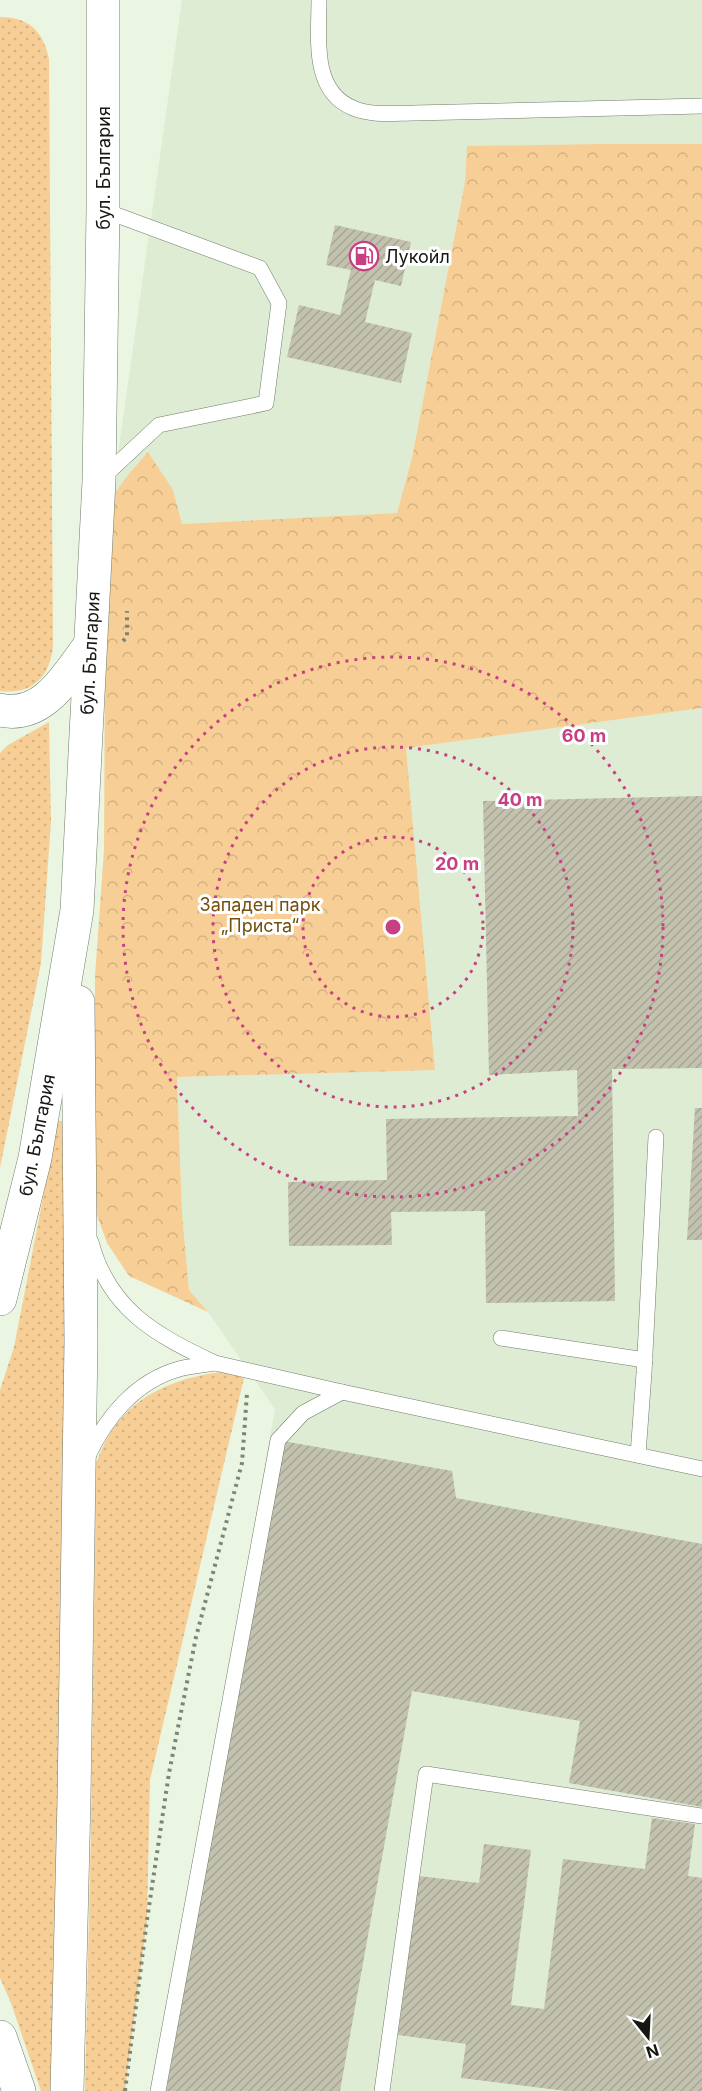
<svg xmlns="http://www.w3.org/2000/svg" width="702" height="2091" font-family="Inter,sans-serif">
  <style>
    .built { fill: #ddecd2 }
    .grass { fill: url(#grass-dots) }
    .park { fill: url(#park-crowns) }
    .building { fill: url(#building-hatch) }
    .lines { fill: none; stroke-linecap: round; stroke-linejoin: round }
    .service-casing { stroke: #717b6a; stroke-width: 16 }
    .secondary-casing { stroke: #717b6a; stroke-width: 34 }
    .trunk-casing { stroke: #717b6a; stroke-width: 34 }
    .path { stroke: #7d8577; stroke-width: 4; stroke-dasharray: 3 4.5; stroke-linecap: butt }
    .service { stroke: #fff; stroke-width: 15 }
    .secondary { stroke: #fff; stroke-width: 33 }
    .trunk { stroke: #fff; stroke-width: 33 }
    .ring { fill: none; stroke: #c74182; stroke-width: 3; stroke-dasharray: 3 6 }
    .labels { text-anchor: middle; dominant-baseline: central; stroke-width: 6; stroke-linejoin: round; paint-order: stroke }
    .street-label { font-size: 18px; fill: #141811; stroke: #fff }
    .poi-label { font-size: 18px; fill: #141811; stroke: #fff; text-anchor: start }
    .park-label { font-size: 18px; fill: #73500d; stroke: #fff }
    .centre { fill: #c74182; stroke: #fff; stroke-width: 3 }
    .ring-label { font-size: 18px; text-anchor: middle; font-weight: bold; fill: #c74182; stroke: #fff; stroke-width: 6; stroke-linejoin: round; paint-order: stroke }
  </style>
  <defs>
    <pattern id="grass-dots" width="8" height="8" patternUnits="userSpaceOnUse" patternTransform="scale(1.5)"><rect width="8" height="8" fill="#f7cf96"/><path d="M2 2h.1M6 6h.1" fill="none" stroke="#d3b180" stroke-width="1.8" stroke-linecap="round"/></pattern>
    <pattern id="park-crowns" width="20" height="18" patternUnits="userSpaceOnUse" patternTransform="scale(1.5)"><rect width="20" height="18" fill="#f7cf96"/><path d="M2 6a3 3 0 1 1 6 0M12 15a3 3 0 1 1 6 0" fill="none" stroke="#d3b180"/></pattern>
    <pattern id="building-hatch" width="6" height="6" patternUnits="userSpaceOnUse" patternTransform="scale(1.5)"><rect width="6" height="6" fill="#c3c2ae"/><path d="M-1 1l2-2M0 6l6-6M5 7l2-2" fill="none" stroke="#a7a695"/></pattern>
  </defs>
  <rect width="100%" height="100%" fill="#eaf6e2"/>
  <!-- built -->
  <g class="built">
    <polygon points="182,0 702,0 702,144 467,146 465,182 412,458 397,513 182,524 172,490 112,497"/>
    <polygon points="702,708 702,2091 155,2091 275,1409 208,1312 189,1290 182,1212 177,1077 435,1069 406,748"/>
  </g>
  <!-- grass -->
  <g class="grass">
    <path d="M0,17C29,17 43,31 49,59L53,646C50,677 32,695 0,691Z"/>
    <polygon points="49,722 51,821 41,963 0,1168 0,753 8,745"/>
    <polygon points="58,1121 66,1121 64,1383 54,2091 41,2091 11,2003 0,1978 0,1390 14,1347"/>
    <path d="M221,1372L244,1378L150,1780L147,1920L125,2091H85L91,1827L96,1463C100,1454 103,1445 108,1437C132,1395 175,1378 221,1372Z"/>
  </g>
  <!-- park -->
  <polygon class="park" points="604,144 702,144 702,708 406,748 435,1070 177,1077 182,1212 189,1290 208,1312 129,1276 107,1243 94,1207 95,976 104,850 105,640 112,497 128,475 148,452 173,490 182,524 397,513 412,458 465,182 467,146"/>
  <!-- building -->
  <g class="building">
    <polygon points="335,225 411,242 401,286 375,280 365,322 412,333 401,383 287,357 299,305 340,315 351,270 326,265"/>
    <polygon points="702,796 702,1068 612,1069 615,1301 486,1303 485,1211 391,1212 392,1245 289,1246 288,1182 387,1180 386,1119 578,1116 577,1070 489,1075 483,801"/>
    <polygon points="695,1108 702,1108 702,1240 687,1240"/>
    <polygon points="283,1441 452,1471 456,1498 702,1544 702,1807 569,1783 580,1721 412,1691 340,2091 166,2091"/>
    <polygon points="652,1818 695,1824 688,1876 702,1878 702,2091 566,2091 461,2078 466,2044 398,2035 419,1876 479,1883 484,1844 531,1850 511,2005 544,2009 563,1859 645,1869"/>
  </g>
  <g class="lines">
    <!-- service casing -->
    <g class="service-casing">
      <g id="service">
        <path d="M319,0C319,37 311,91 353,108C371,116 395,113 414,113L702,106"/>
        <polyline points="101,479 159,425 266,403 279,303 260,268 103,210"/>
        <polyline points="501,1338 645,1360"/>
        <polyline points="215,1363 342,1392 702,1469"/>
        <polyline points="638,1455 644,1373 656,1137"/>
        <path d="M88,1456C106,1417 136,1381 179,1369C191,1366 203,1365 215,1363C156,1335 109,1310 91,1242"/>
        <polyline points="158,2091 278,1440 303,1413 342,1392"/>
        <polyline points="382,2091 426,1774 702,1816"/>
      </g>
    </g>
    <!-- secondary casing -->
    <g class="secondary-casing">
      <polyline id="secondary" points="0,2037 19,2091"/>
    </g>
    <!-- trunk casing -->
    <g class="trunk-casing">
      <g id="trunk">
        <path d="M0,710C44,720 68,674 90,645"/>
        <polyline points="0,1299 35,1158 77,910 99,481 103,210 103,0"/>
        <polyline points="67,2091 74,1799 81,1341 78,1002"/>
      </g>
    </g>
    <!-- path -->
    <g class="path">
      <polyline points="123,641 127,637 127,611"/>
      <polyline points="125,2091 147,1920 169,1773 196,1637 242,1463 247,1393"/>
    </g>
    <!-- service -->
    <use href="#service" class="service"/>
    <!-- secondary -->
    <use href="#secondary" class="secondary"/>
    <!-- trunk -->
    <use href="#trunk" class="trunk"/>
  </g>
  <!-- distance rings -->
  <g class="ring">
    <circle cx="393" cy="927" r="90"/>
    <circle cx="393" cy="927" r="180"/>
    <circle cx="393" cy="927" r="270"/>
  </g>
  <!-- icons -->
  <defs>
    <g id="fuel-ring" transform="scale(1.5)"><circle r="9.5" fill="#fff" stroke="#c74182" stroke-width="1.5"/><path d="M-5.5-6h7V0h2V4h1.3V-2.5L3-4.5l.8-.8L6-3V5H2.5V1h-1V6h-7ZM-4.2-4.7v3.2H.2V-4.7Z" fill="#c74182"/></g>
  </defs>
  <g fill-rule="evenodd">
    <use href="#fuel-ring" x="364" y="256"/>
  </g>
  <g class="labels">
    <!-- street labels -->
    <g class="street-label">
      <text transform="translate(103 168) rotate(-90)">бул. България</text>
      <text transform="translate(90 653) rotate(-87)">бул. България</text>
      <text transform="translate(37 1135) rotate(-79)">бул. България</text>
    </g>
    <!-- poi labels -->
    <g class="poi-label">
      <text x="385" y="256">Лукойл</text>
    </g>
    <!-- park labels -->
    <g class="park-label">
      <text x="260" y="904">Западен парк<tspan x="260" dy="21">„Приста“</tspan></text>
    </g>
  </g>
  <circle cx="393" cy="927" r="9" class="centre"/>
  <g class="ring-label">
    <text x="584" y="742">60 m</text>
    <text x="520" y="806">40 m</text>
    <text x="457" y="870">20 m</text>
  </g>
  <!-- north arrow -->
  <g transform="translate(648 2037) rotate(162)" stroke="#ffffff" stroke-width="4.5" paint-order="stroke">
  <path d="M0-4.5L10 22L0 15L-10 22Z" fill="#141811"/>
  <text y="-9" font-size="16" font-weight="bold" text-anchor="middle" fill="#141811">N</text>
  </g>
</svg>
